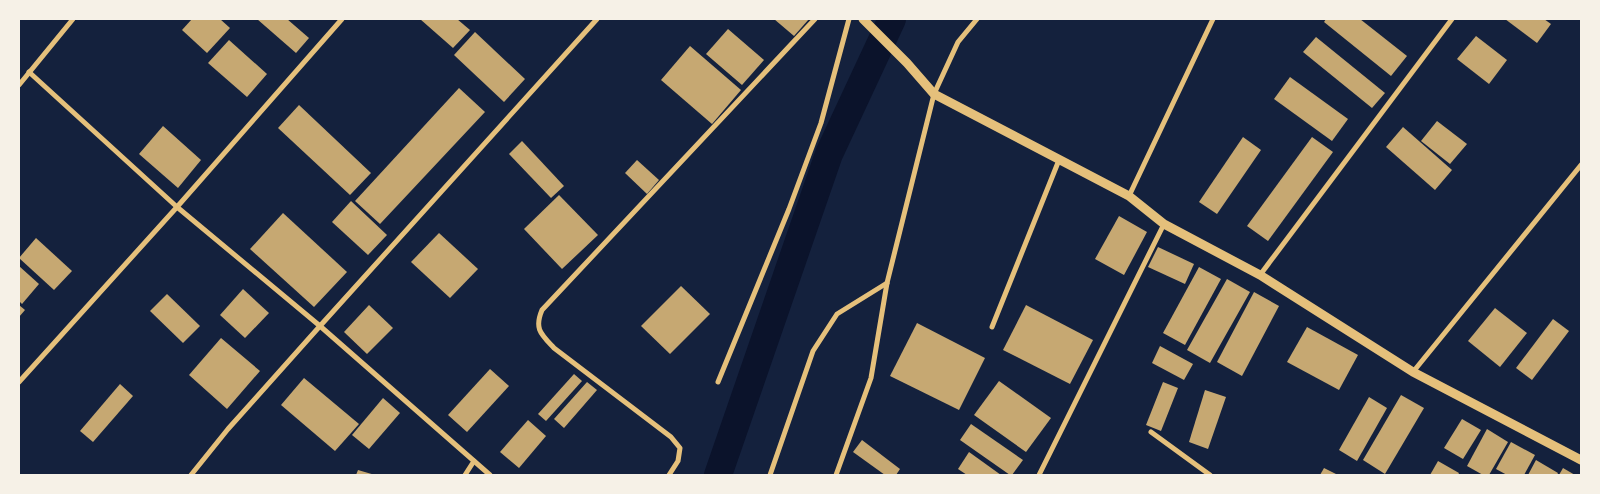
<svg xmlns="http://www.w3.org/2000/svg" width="1600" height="494" font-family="Karla,sans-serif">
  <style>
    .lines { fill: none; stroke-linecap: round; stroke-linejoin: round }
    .canal { stroke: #0b132b; stroke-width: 28 }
    .building { fill: #c6a872 }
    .minor { stroke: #e5c07b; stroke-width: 5 }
    .tertiary { stroke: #e5c07b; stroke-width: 9 }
  </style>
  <rect width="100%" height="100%" fill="#14213d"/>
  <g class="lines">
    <!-- canal -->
    <polyline class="canal" points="718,475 829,154 892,19"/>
  </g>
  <!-- building -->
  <g class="building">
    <polygon points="192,19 220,19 230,28 207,53 182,30"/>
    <polygon points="257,19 287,19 309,38 296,53"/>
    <polygon points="420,19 457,19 470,30 453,48"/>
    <polygon points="774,19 809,19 794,36"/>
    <polygon points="1326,19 1360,19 1407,56 1391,76 1324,22"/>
    <polygon points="1505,19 1544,19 1551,24 1537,43"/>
    <polygon points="728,29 764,60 742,85 706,54"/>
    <polygon points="475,32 525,79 504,102 454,55"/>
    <polygon points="1476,36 1507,60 1489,84 1457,59"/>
    <polygon points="1316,37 1385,93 1372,108 1303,52"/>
    <polygon points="229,40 267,74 247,97 208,63"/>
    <polygon points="690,46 741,90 712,124 661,80"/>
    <polygon points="1290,77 1348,119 1332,141 1274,99"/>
    <polygon points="459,88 485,112 380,224 355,201"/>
    <polygon points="299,105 371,173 350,195 278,128"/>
    <polygon points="1437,121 1467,144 1450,164 1421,141"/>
    <polygon points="163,126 201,160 178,188 139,154"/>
    <polygon points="1403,127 1452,170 1435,190 1386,147"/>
    <polygon points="1243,137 1261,150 1217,214 1199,202"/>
    <polygon points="1312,137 1333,152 1268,241 1247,226"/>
    <polygon points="522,141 564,186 551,198 509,154"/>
    <polygon points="637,160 659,180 647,194 625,173"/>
    <polygon points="559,195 598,235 562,269 524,229"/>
    <polygon points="351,201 387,235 368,255 332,222"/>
    <polygon points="283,213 347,272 314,307 250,249"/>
    <polygon points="1119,216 1147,232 1124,275 1095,259"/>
    <polygon points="439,233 478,269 450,298 411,262"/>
    <polygon points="36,238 72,271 54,290 19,258"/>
    <polygon points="1158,247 1194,264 1185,284 1148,267"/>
    <polygon points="19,266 39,284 22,304 19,301"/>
    <polygon points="1199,267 1221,279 1185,345 1163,333"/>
    <polygon points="1227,279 1250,292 1210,363 1187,350"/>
    <polygon points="681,286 710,314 670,354 641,326"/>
    <polygon points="243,289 269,313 245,338 220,315"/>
    <polygon points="1254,292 1279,306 1242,376 1217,362"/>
    <polygon points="167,294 200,326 183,343 150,311"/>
    <polygon points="19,305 25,310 19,317"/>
    <polygon points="369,305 393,328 367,354 344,332"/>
    <polygon points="1026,305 1093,340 1070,384 1003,350"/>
    <polygon points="1495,308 1527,333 1500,367 1468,341"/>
    <polygon points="1553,319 1569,331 1532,380 1516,368"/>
    <polygon points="917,323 985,358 959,410 890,376"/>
    <polygon points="1307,327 1358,355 1339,390 1287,362"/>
    <polygon points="221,338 260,371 227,409 189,375"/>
    <polygon points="1160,346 1193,364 1184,380 1152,363"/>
    <polygon points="490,369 509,386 467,432 448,415"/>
    <polygon points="574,374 582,381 546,421 538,414"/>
    <polygon points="304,378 359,424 335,451 281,405"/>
    <polygon points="999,381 1051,418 1026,452 974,415"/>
    <polygon points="587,382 597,390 564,428 554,419"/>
    <polygon points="1163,382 1178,388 1161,431 1146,425"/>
    <polygon points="120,384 133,396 93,442 80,431"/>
    <polygon points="1205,390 1226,397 1208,449 1189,442"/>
    <polygon points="1401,395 1424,408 1385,474 1363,460"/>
    <polygon points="1369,397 1387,408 1357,461 1339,450"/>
    <polygon points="383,398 400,413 369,449 352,435"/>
    <polygon points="1462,419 1481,430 1463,459 1444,448"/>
    <polygon points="528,420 546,436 519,468 500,452"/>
    <polygon points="971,424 1023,460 1012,475 1010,475 960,440"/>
    <polygon points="1487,429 1508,442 1489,475 1483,475 1467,466"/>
    <polygon points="862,440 900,469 896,475 885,475 853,452"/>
    <polygon points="1511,442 1535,455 1524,475 1507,475 1496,469"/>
    <polygon points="969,452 1001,475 967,475 958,469"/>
    <polygon points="1536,460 1558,473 1557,475 1528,475"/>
    <polygon points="1438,461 1459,473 1458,475 1430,475"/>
    <polygon points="1324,468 1338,475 1320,475"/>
    <polygon points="1563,468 1575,475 1559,475"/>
    <polygon points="358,470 375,475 356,475"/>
  </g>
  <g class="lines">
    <!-- minor -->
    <g class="minor">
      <polyline points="29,72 177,207 320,326 490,475"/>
      <polyline points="19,85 73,19"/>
      <polyline points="1129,196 1213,19"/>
      <polyline points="1260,275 1452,19"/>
      <polyline points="992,327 1059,160"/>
      <polyline points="1413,372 1581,165"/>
      <polyline points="19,382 177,207 342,19"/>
      <polyline points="718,382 789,209 821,123 849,19"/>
      <polyline points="1151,432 1210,475"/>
      <polyline points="191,475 228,429 320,326 597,19"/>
      <polyline points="465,475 474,461"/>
      <path d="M669,475L678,461L680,448L671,437L554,348C541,334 534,329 542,310L815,19"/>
      <polyline points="770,475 813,351 837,314 887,283"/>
      <polyline points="836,475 871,378 887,283 934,94 958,42 977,19"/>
      <polyline points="1039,475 1164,224"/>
    </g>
    <!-- tertiary -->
    <polyline class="tertiary" points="863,19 907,63 934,94 1129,196 1164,224 1260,275 1413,372 1581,460"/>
  </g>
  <!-- border -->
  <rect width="1600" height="494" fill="none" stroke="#f6f1e7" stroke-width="40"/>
</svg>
